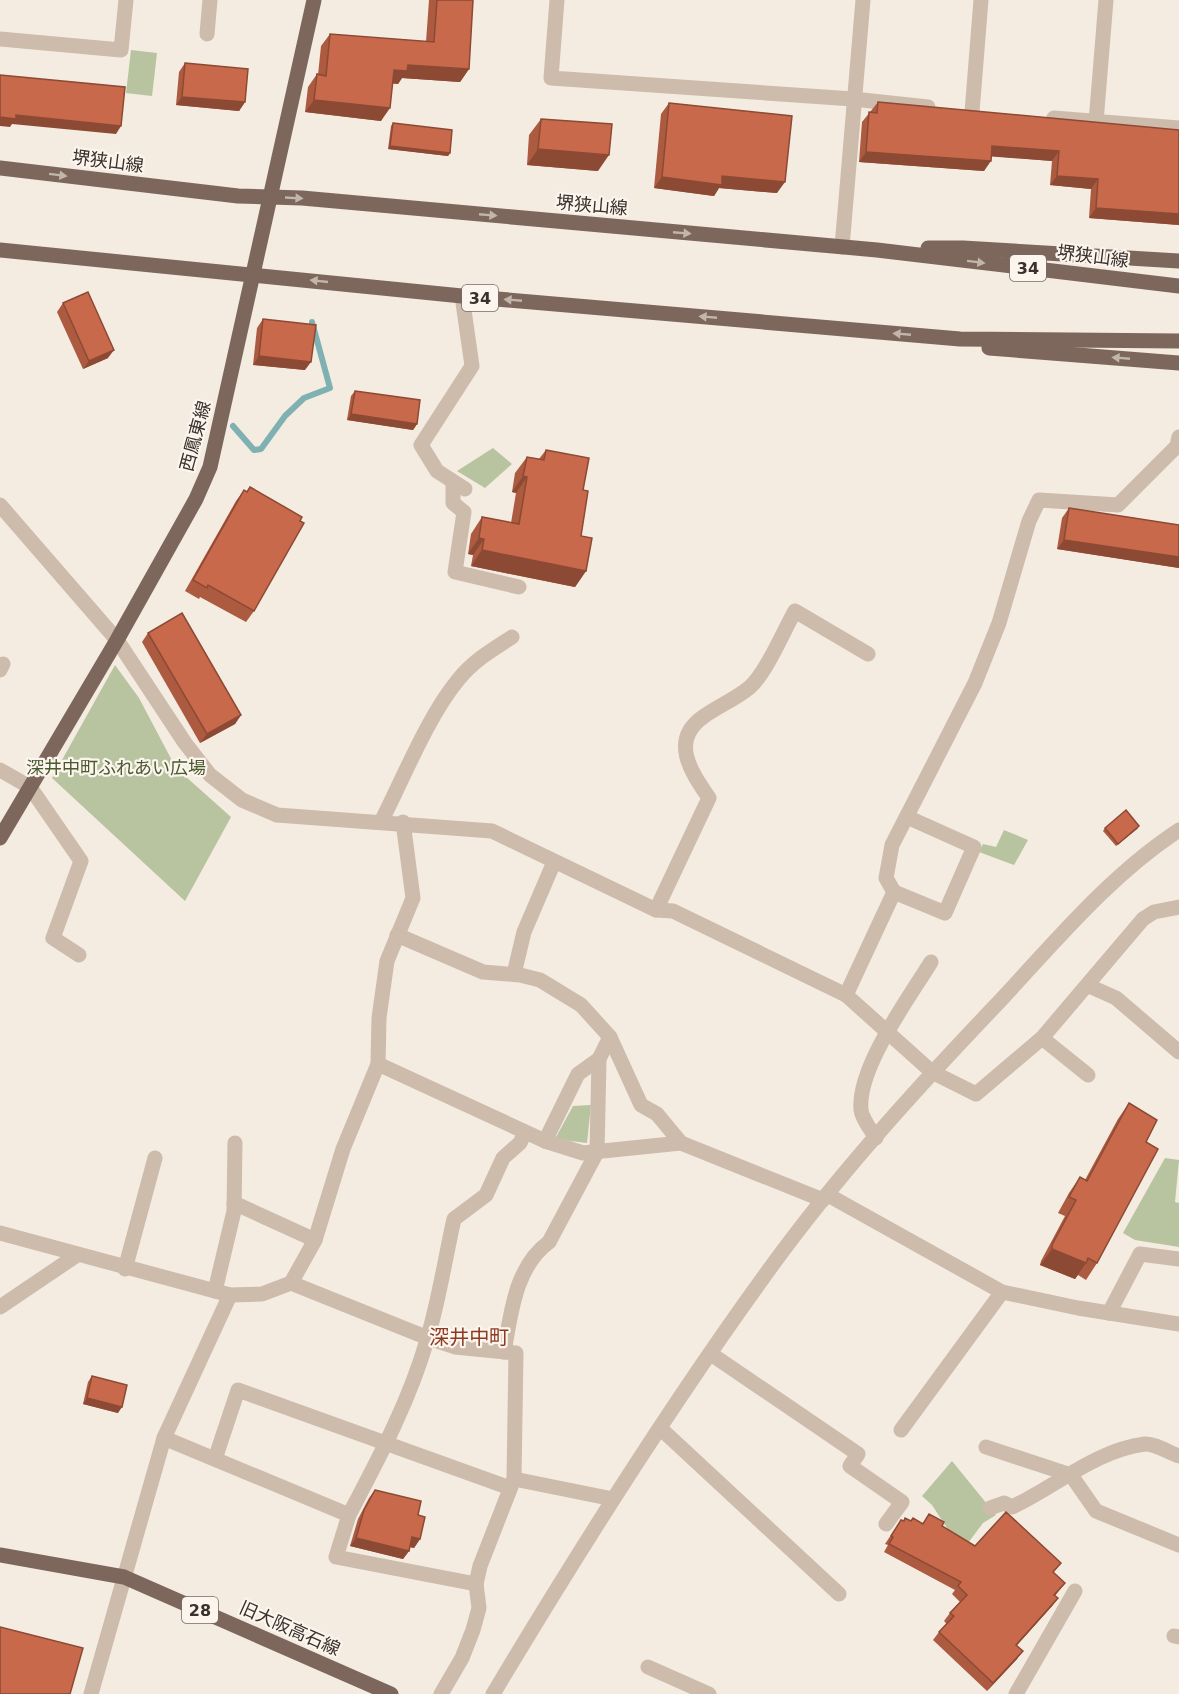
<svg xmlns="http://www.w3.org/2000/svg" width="1179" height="1694" font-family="'DejaVu Sans','Noto Sans JP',sans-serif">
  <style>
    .green { fill: #b8c4a0 }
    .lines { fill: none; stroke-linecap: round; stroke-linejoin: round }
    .stream { stroke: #7fb0b2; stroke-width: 6 }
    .minor { stroke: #cdbbac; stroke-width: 15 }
    .major { stroke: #7d675c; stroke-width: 15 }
    .wall { fill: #ac5a40 }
    .shaded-wall { fill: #8c4a34 }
    .building { fill: #c8694b; stroke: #8c4a34; stroke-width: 1.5 }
    .oneway { fill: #c2b5ac }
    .labels { text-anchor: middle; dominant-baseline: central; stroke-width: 4.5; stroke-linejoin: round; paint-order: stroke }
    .shield { fill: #fbf5ee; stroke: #756b66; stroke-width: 1.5 }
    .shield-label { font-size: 16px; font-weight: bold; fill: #3b302b }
    .street-label { font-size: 18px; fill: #3b302b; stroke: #fbf5ee }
    .park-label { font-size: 18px; fill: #4a5a2e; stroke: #fbf5ee }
    .neighbourhood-label { font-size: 20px; fill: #8c3b22; stroke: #fbf5ee }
  </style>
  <rect width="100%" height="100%" fill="#f4ebe1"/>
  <!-- green -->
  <g class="green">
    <polygon points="131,50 157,53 152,96 126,93"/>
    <polygon points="493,448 512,464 485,488 457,471"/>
    <polygon points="115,665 139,698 176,768 231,817 185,901 52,778"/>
    <polygon points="1004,830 1028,840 1014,865 979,852 983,844 996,847"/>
    <polygon points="591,1105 587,1143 555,1139 573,1106"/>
    <polygon points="1165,1158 1179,1160 1175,1202 1179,1203 1179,1247 1135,1240 1123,1233"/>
    <polygon points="952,1461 996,1515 983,1523 962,1551 932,1505 922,1496"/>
  </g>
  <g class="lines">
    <!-- stream -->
    <polyline class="stream" points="233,426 254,450 261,449 285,416 304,398 330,388 312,322"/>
    <!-- minor -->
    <g class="minor">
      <polyline points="557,0 551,78 853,99 928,107"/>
      <polyline points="207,34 210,0"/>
      <polyline points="0,39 121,50 126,0"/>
      <polyline points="972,112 981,0"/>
      <polyline points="1054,118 1179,128"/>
      <polyline points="1096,122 1106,0"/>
      <polyline points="842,247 863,0"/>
      <polyline points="462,296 472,366 421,445 437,471 465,489"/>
      <polyline points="1179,437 1177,446 1118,505 1039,500 1029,521 999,623 975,683 892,845 886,878 894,892 846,995 932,1072 976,1094 1042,1038 1143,919 1154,912 1179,907"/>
      <polyline points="453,482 453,503 464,512 455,572 519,587"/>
      <polyline points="0,505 117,640 185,743 210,775 242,800 277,815 492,831 656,910 673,911 846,995"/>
      <polyline points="0,670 3,664"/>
      <polyline points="0,770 30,787 81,861 53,938 79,955"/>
      <path d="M381,822C403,779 428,716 458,680C472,662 493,649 512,637"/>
      <polyline points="894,892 945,913 974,847 907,817"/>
      <path d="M656,910L709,798C692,773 669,741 703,717C718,706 736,699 750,687C766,673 784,630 795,611L868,654"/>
      <polyline points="397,935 483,972 520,975 540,980 581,1005 610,1037 641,1105 657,1114 681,1143"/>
      <polyline points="514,974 524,932 554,862"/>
      <polyline points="1089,986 1116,998 1179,1052"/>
      <polyline points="1042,1038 1088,1075"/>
      <polyline points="378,1064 545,1141 583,1153 681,1143 823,1200"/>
      <path d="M876,1138C871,1130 862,1119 861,1110C857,1068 909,998 931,962"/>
      <polyline points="545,1141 578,1074 599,1059"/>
      <polyline points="828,1195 1002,1292 1078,1308 1179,1324"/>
      <polyline points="234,1203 315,1240"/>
      <polyline points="0,1233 230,1295 262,1294 291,1283 315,1240 343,1149 378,1064 379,1018 387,961 413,898 403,822"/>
      <polyline points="125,1269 155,1158"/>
      <polyline points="291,1283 428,1338 455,1347 516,1353 514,1479 480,1566 476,1584 479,1608 473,1630 462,1658 441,1694"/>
      <polyline points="215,1291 234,1211 235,1143"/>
      <polyline points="0,1307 77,1255"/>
      <polyline points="1109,1313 1140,1254 1179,1259"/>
      <path d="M504,1352C511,1313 515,1267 549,1242L597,1152L599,1059L610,1037"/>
      <polyline points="711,1354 858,1454 850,1466 902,1502 886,1524"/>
      <polyline points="660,1428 839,1594"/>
      <polyline points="901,1430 1002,1292"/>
      <polyline points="164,1438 349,1515 336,1557 476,1584"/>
      <polyline points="986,1447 1071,1475 1096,1511 1179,1545"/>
      <polyline points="215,1459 238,1390 510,1488"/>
      <polyline points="514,1479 613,1499"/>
      <path d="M990,1508L1004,1503L1012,1507C1055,1487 1096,1450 1145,1444C1154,1443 1170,1453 1179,1456"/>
      <path d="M349,1515C379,1458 409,1402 427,1340C439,1300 445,1259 454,1219L486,1195L503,1158L520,1143L525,1132"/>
      <polyline points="1174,1636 1179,1637"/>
      <polyline points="648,1667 709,1694"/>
      <polyline points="91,1694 164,1438 230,1295"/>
      <path d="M493,1694C578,1552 666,1412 763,1278C833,1180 915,1090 998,1003C1055,942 1109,876 1179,830"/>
      <polyline points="1016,1694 1075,1591"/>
    </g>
    <!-- major -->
    <g class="major">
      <polyline points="0,168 238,196 302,198 877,250 1179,286"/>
      <polyline points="928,248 963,248 1179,261"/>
      <polyline points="0,250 462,296 960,339 1179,341"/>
      <polyline points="989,348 1179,363"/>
      <polyline points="0,838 117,640 196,499 210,467 314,0"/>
      <polyline points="0,1555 124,1577 391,1694"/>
    </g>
  </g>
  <!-- wall -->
  <g class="wall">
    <polygon points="429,0 473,0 469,69 460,82 402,78 398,84 393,83 381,121 305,112 308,87 317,74 318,75 321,46 330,34 426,42"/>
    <polygon points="185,63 245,102 239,111 176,105 179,72"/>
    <polygon points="878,102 1179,130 1179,225 1089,218 1091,189 1050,185 1052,161 992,156 984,171 859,162 862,122"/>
    <polygon points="669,103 777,193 719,188 714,196 654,188 661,114"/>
    <polygon points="541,119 598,171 527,165 529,135"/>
    <polygon points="393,123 450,153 448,156 388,149 391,126"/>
    <polygon points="63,303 108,358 83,369 57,312"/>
    <polygon points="263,319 305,370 253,365 257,328"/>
    <polygon points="355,391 417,424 413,430 347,420 351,396"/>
    <polygon points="546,450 583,490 581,536 586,571 575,587 471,566 473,555 468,554 471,534 482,517 511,523 516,493 512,492 515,473 527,457 539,459"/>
    <polygon points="250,487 254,611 246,622 200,597 199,599 185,591 236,501 244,490 247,491"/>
    <polygon points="1069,508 1179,525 1179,568 1057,549 1062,518"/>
    <polygon points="148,633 241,715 235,724 200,743 142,642"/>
    <polygon points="1139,826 1137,829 1116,846 1103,831 1105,828"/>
    <polygon points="1129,1103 1146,1142 1097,1263 1086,1280 1078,1275 1075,1279 1040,1265 1041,1261 1065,1216 1058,1213 1069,1193 1080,1177 1085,1180 1118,1119"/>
    <polygon points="92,1376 118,1413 83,1404 88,1382"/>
    <polygon points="375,1490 418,1515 420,1539 414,1548 410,1547 409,1551 403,1559 350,1546 358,1519 369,1498"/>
    <polygon points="929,1514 942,1526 975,1546 1054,1573 1065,1583 1055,1596 1058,1598 1052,1606 1017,1645 1017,1659 987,1691 933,1640 939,1632 947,1624 944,1621 950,1613 960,1602 952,1594 955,1590 884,1552 888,1545 885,1544 901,1520 923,1523"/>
  </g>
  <!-- shaded-wall -->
  <g class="shaded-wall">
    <polygon points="408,65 469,69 460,82 402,78 398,84 385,83 394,70"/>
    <polygon points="182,97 245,102 239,111 176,105"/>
    <polygon points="314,100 390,108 381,121 305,112"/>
    <polygon points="16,115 121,126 116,134 12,124 10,127 0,126 0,117"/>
    <polygon points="390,146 450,153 448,156 388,149"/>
    <polygon points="992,146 1059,151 1052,161 985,156"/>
    <polygon points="538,149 609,155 598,171 527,165"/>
    <polygon points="866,152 991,161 984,171 859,162"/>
    <polygon points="722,176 785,182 777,193 719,188 714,196 654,188 662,177"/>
    <polygon points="1057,176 1098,179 1091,189 1050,185"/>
    <polygon points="1096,208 1179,214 1179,225 1089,218"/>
    <polygon points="114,350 108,358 83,369 89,361"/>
    <polygon points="259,356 311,362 305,370 253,365"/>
    <polygon points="351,414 417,424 413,430 347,420"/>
    <polygon points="523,476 527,477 516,493 512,492"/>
    <polygon points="479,538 484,539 473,555 468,554"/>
    <polygon points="1064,540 1179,557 1179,568 1057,549"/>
    <polygon points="482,550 586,571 575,587 471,566"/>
    <polygon points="241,715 235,724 200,743 207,734"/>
    <polygon points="1139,826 1137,829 1116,846 1118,844"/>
    <polygon points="1052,1249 1086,1263 1075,1279 1040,1265"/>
    <polygon points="87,1398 122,1407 118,1413 83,1404"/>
    <polygon points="412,1537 420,1539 414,1548 406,1546"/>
    <polygon points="356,1538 409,1551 403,1559 350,1546"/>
    <polygon points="1058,1598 1052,1606 1010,1653 1016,1645"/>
    <polygon points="1023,1651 1017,1659 987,1691 993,1683"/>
  </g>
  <!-- building -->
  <g class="building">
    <polygon points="437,0 473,0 469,69 408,65 407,71 394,70 390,108 314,100 317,74 326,76 330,34 434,42"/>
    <polygon points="185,63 248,69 245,102 182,97"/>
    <polygon points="0,75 125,87 121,126 16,115 16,119 0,117"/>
    <polygon points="878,102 1179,130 1179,214 1096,208 1098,179 1057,176 1059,151 992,146 991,161 866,152 869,112 877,113"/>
    <polygon points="669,103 792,116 785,182 722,176 722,185 662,177"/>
    <polygon points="541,119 612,124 609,155 538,149"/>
    <polygon points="393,123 452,130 450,153 390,146"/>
    <polygon points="88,292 114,350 89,361 63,303"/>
    <polygon points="263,319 316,325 311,362 259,356"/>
    <polygon points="355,391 420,400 417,424 351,414"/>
    <polygon points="546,450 589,458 583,490 588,491 581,536 592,538 586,571 482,550 484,539 479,538 482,517 519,524 527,477 523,476 527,457 544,460"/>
    <polygon points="250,487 302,517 300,521 304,523 254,611 208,585 207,588 193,580 244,490 247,492"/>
    <polygon points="1069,508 1179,525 1179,557 1064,540"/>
    <polygon points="182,613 241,715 207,734 148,633"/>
    <polygon points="1126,810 1139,826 1118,844 1105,828"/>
    <polygon points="1129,1103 1157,1120 1146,1142 1158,1149 1097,1263 1088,1258 1086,1263 1052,1249 1052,1245 1076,1200 1069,1197 1080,1177 1087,1181"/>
    <polygon points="92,1376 127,1385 122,1407 87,1398"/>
    <polygon points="375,1490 421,1501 418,1515 425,1517 420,1539 412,1537 409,1551 356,1538 364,1510"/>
    <polygon points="1006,1512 1061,1563 1053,1572 1065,1583 1054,1595 1058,1598 1016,1645 1023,1651 993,1683 939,1632 954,1616 950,1613 967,1595 958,1586 961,1582 889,1544 893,1537 891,1536 901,1520 904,1521 905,1518 911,1521 913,1518 923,1524 929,1514 944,1522 942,1526 975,1546"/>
    <polygon points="0,1627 83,1648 70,1694 0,1694"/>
  </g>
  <!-- one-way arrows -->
  <defs><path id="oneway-solid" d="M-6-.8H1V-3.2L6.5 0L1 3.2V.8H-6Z" transform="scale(1.5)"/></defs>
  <g class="oneway">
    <use href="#oneway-solid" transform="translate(58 175) rotate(7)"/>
    <use href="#oneway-solid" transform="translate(294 198) rotate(3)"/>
    <use href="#oneway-solid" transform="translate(488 215) rotate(5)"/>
    <use href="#oneway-solid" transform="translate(682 233) rotate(5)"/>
    <use href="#oneway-solid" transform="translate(976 262) rotate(7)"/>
    <use href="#oneway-solid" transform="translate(319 281) rotate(-174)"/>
    <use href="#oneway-solid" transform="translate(513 300) rotate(-175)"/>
    <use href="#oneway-solid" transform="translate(708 317) rotate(-175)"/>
    <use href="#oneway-solid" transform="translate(902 334) rotate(-175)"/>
    <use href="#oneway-solid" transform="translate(1121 358) rotate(-175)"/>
  </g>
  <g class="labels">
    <!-- shield labels -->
    <g class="shield">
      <rect x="1010" y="255" width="36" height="26" rx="4.5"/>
      <rect x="462" y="285" width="36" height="26" rx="4.5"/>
      <rect x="182" y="1597" width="36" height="26" rx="4.5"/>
    </g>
    <g class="shield-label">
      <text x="1028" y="268">34</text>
      <text x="480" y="298">34</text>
      <text x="200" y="1610">28</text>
    </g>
    <!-- street labels -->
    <g class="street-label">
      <text transform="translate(108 161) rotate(7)">堺狭山線</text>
      <text transform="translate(592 205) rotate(5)">堺狭山線</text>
      <text transform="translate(1093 256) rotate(7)">堺狭山線</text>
      <text transform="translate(195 436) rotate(-75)">西鳳東線</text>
      <text transform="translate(290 1628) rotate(24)">旧大阪高石線</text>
    </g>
    <!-- park labels -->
    <g class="park-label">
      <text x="116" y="767">深井中町ふれあい広場</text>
    </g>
    <!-- neighbourhood labels -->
    <g class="neighbourhood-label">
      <text x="469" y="1337">深井中町</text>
    </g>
  </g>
</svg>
